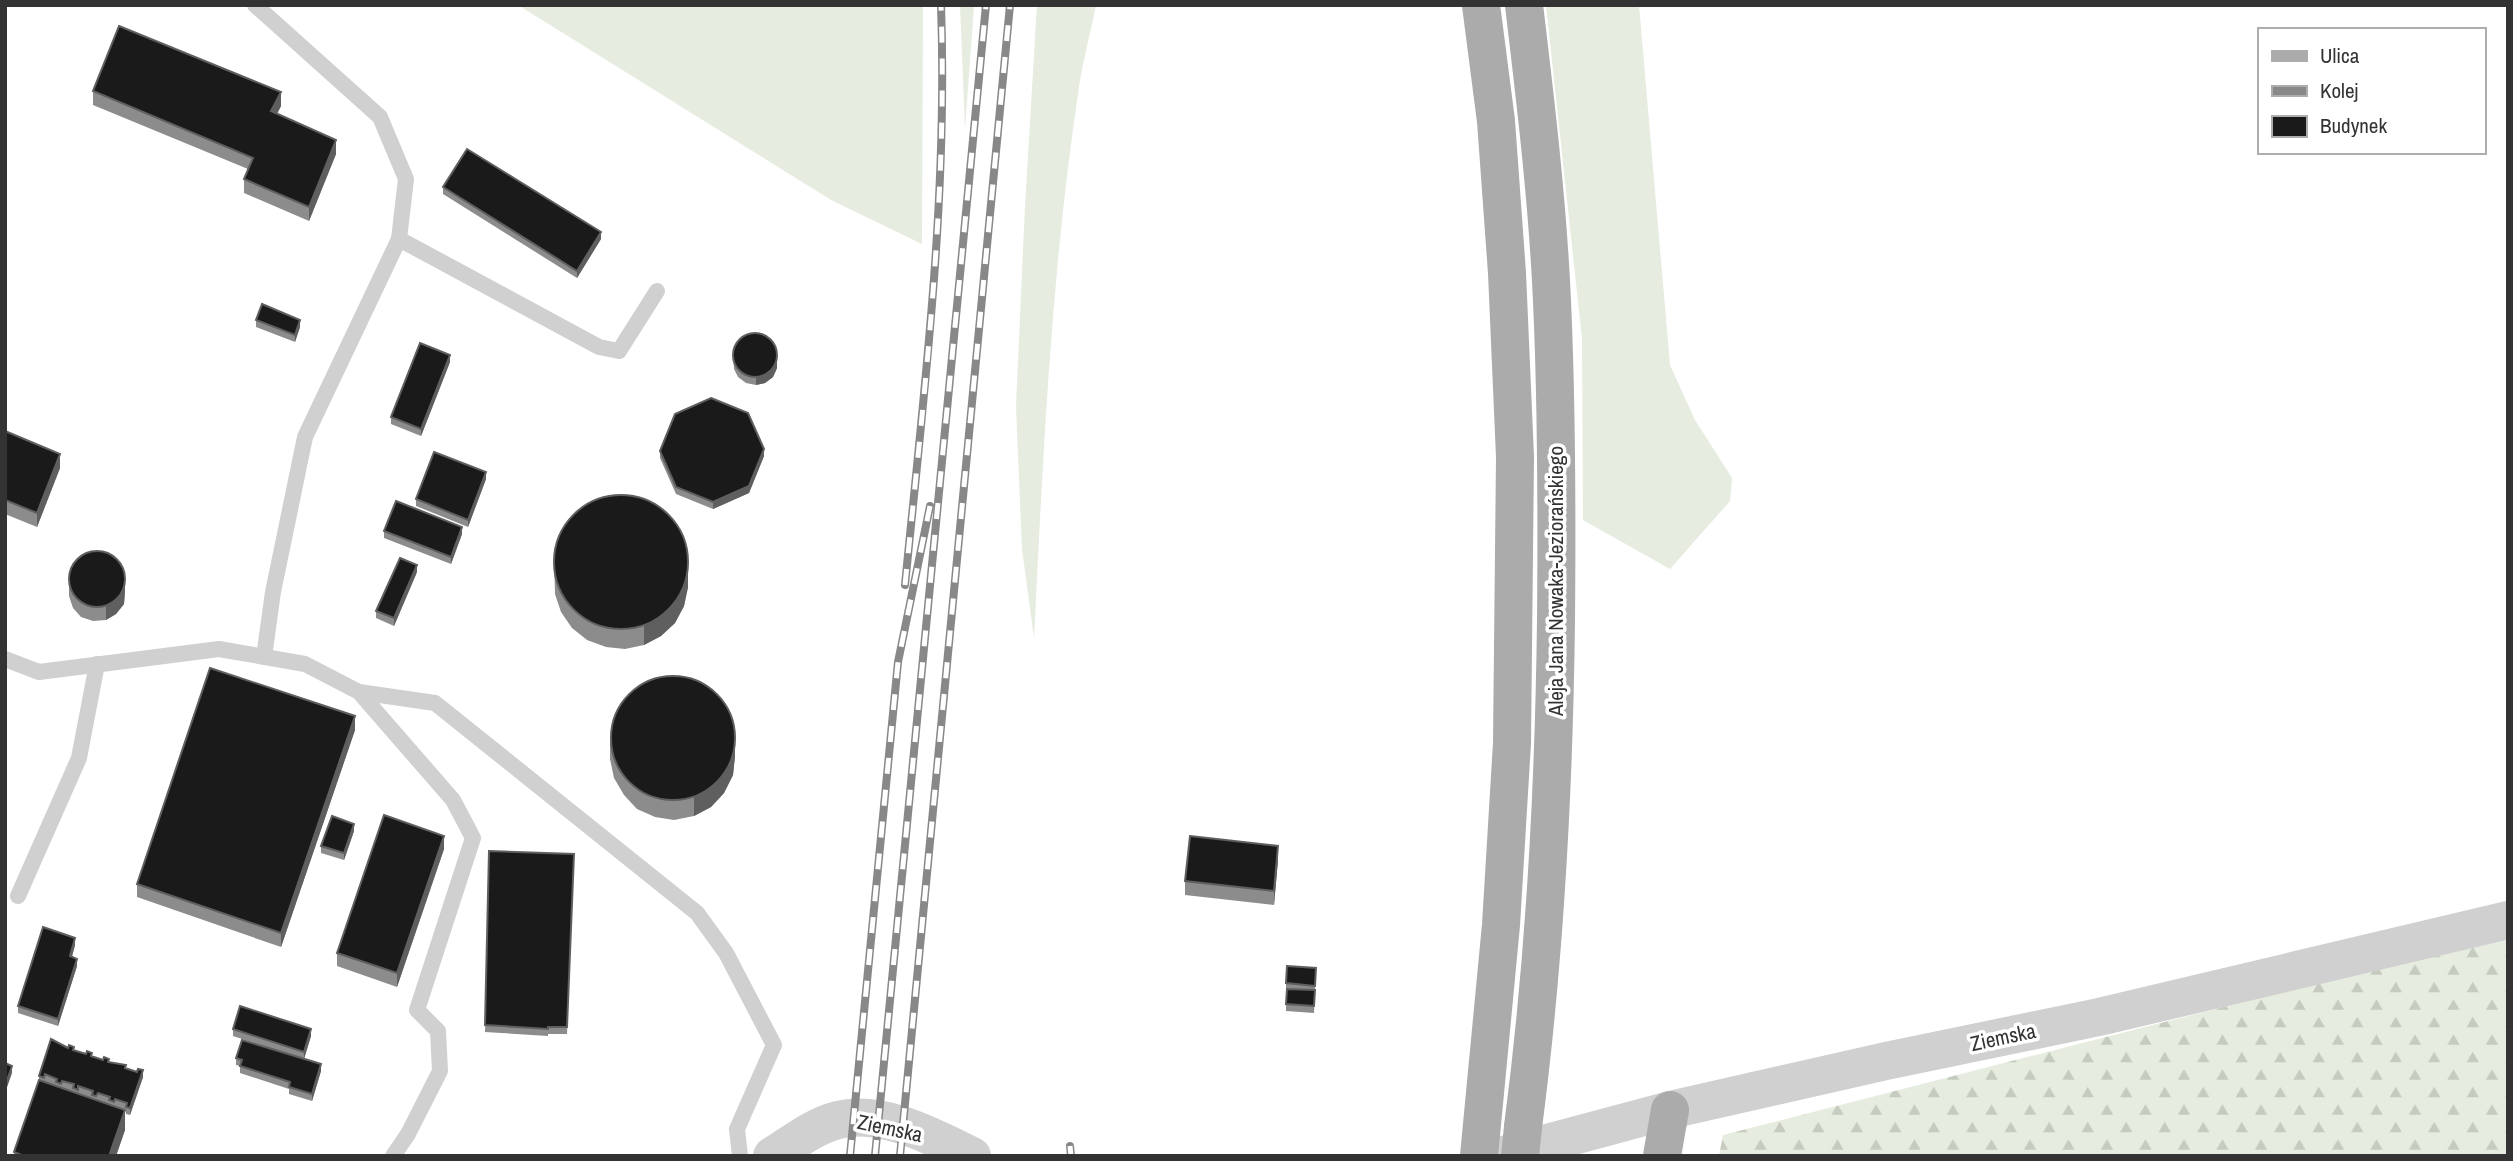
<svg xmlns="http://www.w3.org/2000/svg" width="2513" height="1161" font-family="'Archivo Narrow',sans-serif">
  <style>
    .grass { fill: #e6ecdf }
    .forest { fill: url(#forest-firs) }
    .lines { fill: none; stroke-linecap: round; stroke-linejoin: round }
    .service { stroke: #d0d0d0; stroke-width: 16 }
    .tertiary { stroke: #d0d0d0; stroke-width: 38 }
    .primary { stroke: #ababab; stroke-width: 38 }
    .rail-casing { stroke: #888; stroke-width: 8 }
    .rail { stroke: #fff; stroke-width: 5; stroke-dasharray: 16; stroke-linecap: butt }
    .primary-bridge { stroke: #ababab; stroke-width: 38 }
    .wall { fill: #8c8c8c }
    .shaded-wall { fill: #5f5f5f }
    .building { fill: #1a1a1a; stroke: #5f5f5f; stroke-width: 2 }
    .labels { text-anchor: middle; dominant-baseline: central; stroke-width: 7; stroke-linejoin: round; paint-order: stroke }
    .street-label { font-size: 21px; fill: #333; stroke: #fff }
  </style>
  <defs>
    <pattern id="forest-firs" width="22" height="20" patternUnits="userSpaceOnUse" patternTransform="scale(1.75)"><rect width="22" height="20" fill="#e6ecdf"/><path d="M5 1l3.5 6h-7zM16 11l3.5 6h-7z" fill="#c6cbc0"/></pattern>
  </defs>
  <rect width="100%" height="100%" fill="#fff"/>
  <!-- grass -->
  <g class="grass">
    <polygon points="518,5 923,5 922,244 831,200"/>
    <polygon points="960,5 974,5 965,129"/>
    <path d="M1037,5H1096C1090,35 1082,64 1078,94C1051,274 1043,457 1034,638L1022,549L1016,407L1025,206Z"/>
    <polygon points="1546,5 1639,5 1670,365 1695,420 1732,478 1730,501 1670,569 1583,520 1582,339"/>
  </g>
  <!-- forest -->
  <polygon class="forest" points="2508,934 2508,1156 1719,1156 1723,1135"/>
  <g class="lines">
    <!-- service -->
    <g class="service">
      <polyline points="255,5 380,117 406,179 399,239 305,437 273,592 264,657"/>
      <polyline points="399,239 599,347 619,351 657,291"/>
      <polyline points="5,659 39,672 219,649 305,664 359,692 453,800 473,838 417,1010 438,1031 440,1071 408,1134 393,1156"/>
      <polyline points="359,692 435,703 697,913 726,953 774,1045 737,1129 740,1156"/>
      <polyline points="18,896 79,758 97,664"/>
    </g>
    <!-- tertiary -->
    <g class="tertiary">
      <path d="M772,1156C793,1143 814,1126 838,1120C882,1109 934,1137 972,1156"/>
      <polyline points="1499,1156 1670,1110 1886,1061 2099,1017 2508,920"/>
    </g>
    <!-- primary -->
    <g class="primary">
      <path d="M1523,1127C1545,959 1554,789 1556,620C1557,507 1557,394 1551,281C1546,189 1535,97 1524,5"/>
      <polyline points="1479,1156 1501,925 1512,743 1515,457 1507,273 1496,121 1481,5"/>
      <polyline points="1662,1156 1670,1110"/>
    </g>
    <!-- rail casing -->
    <g class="rail-casing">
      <g id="rail">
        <path d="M905,585C924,392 948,199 941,5"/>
        <polyline points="1070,1146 1071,1156"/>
        <polyline points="850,1156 898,662 930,506"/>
        <polyline points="875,1156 986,5"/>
        <polyline points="900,1156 1010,5"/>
      </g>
    </g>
    <!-- rail -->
    <use href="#rail" class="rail"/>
    <!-- primary-bridge -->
    <polyline class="primary-bridge" points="1520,1156 1523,1127"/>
  </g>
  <!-- wall -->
  <g class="wall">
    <polygon points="93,91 281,106 277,114 336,154 309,221 244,193 244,179 248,169 93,105"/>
    <polygon points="443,187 601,239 577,278 443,194"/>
    <polygon points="256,320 300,327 295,342 256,327"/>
    <polygon points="777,350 777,368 773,377 765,383 756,385 746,383 738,377 734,369 733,352"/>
    <polygon points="450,362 421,436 391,424 391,417"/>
    <polygon points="5,431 60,468 37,527 5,514"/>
    <polygon points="660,451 764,456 749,493 713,509 676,494 660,458"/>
    <polygon points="486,479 468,527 416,506 416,499"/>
    <polygon points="384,531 462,534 451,564 384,538"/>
    <polygon points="554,555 688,587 684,606 675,623 661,636 644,645 625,649 606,647 587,640 572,628 561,612 555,594"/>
    <polygon points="417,572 394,626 376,618 376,611"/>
    <polygon points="69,582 125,591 124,604 116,614 106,620 93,621 81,617 73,608 69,596"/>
    <polygon points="355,730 281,947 137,897 137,884"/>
    <polygon points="610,739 735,756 733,775 724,793 711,807 694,816 674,820 655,817 637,809 624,795 614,778 610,759"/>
    <polygon points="354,831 344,860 321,853 321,846"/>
    <polygon points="444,849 397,987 337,966 337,953"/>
    <polygon points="489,851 574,854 567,1034 548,1034 548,1036 485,1032"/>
    <polygon points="1278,860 1274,905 1185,895 1185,881"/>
    <polygon points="75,945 72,957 77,966 58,1026 18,1013 18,1006"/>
    <polygon points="1316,968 1314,1013 1286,1011 1286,983"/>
    <polygon points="233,1029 311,1036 304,1059 321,1071 312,1101 289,1094 289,1089 240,1073 240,1066 236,1065 236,1058 270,1048 233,1036"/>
    <polygon points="68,1048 126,1068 143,1077 130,1115 126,1114 126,1110 115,1106 125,1130 116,1156 14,1156 14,1152 39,1080 39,1076"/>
  </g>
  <!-- shaded-wall -->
  <g class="shaded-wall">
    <polygon points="281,92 281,106 271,125 271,111"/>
    <polygon points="336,140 336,154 309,221 309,207"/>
    <polygon points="601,232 601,239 577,278 577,271"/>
    <polygon points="300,320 300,327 295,342 295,335"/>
    <polygon points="450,355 450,362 421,436 421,429"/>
    <polygon points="777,361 777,368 773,377 765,383 756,385 756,378"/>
    <polygon points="764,449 764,456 749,493 713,509 713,502"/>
    <polygon points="60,454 60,468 37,527 37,513"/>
    <polygon points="486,472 486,479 468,527 468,520"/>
    <polygon points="462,527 462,534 451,564 451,557"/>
    <polygon points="417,565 417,572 394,626 394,618"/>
    <polygon points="688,567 688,587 684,606 675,623 661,636 644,645 644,625"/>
    <polygon points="125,577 125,591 124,604 116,614 106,620 106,607"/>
    <polygon points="355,716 355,730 281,947 281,933"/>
    <polygon points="735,736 735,756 733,775 724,793 711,807 694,816 694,797"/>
    <polygon points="354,824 354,831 344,860 344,853"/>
    <polygon points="444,836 444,849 397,987 397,973"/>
    <polygon points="1278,846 1278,860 1274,905 1274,891"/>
    <polygon points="75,938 75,945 70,963 70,956"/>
    <polygon points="77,959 77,966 58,1026 58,1019"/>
    <polygon points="311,1029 311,1036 304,1059 304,1052"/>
    <polygon points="321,1064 321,1071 312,1101 312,1094"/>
    <polygon points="12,1066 12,1073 5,1093 5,1086"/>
    <polygon points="143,1070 143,1077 130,1115 130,1108"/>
    <polygon points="125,1110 125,1130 116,1156 109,1156"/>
  </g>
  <!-- building -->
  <g class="building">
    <polygon points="119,26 281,92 271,111 336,140 309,207 244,179 253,158 93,91"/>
    <polygon points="467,149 601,232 577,271 443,187"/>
    <polygon points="262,304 300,320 295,335 256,320"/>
    <circle cx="755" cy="355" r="22"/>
    <polygon points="420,343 450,355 421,429 391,417"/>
    <polygon points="711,398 748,413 764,449 749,486 713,502 676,487 660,451 675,414"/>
    <polygon points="5,431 60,454 37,513 5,500"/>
    <polygon points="434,452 486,472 468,520 416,499"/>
    <circle cx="621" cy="562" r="67"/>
    <polygon points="396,501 462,527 451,557 384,531"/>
    <circle cx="97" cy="579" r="28"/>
    <polygon points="400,558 417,565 394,618 376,611"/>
    <polygon points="210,668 355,716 281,933 137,884"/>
    <circle cx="673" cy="738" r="62"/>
    <polygon points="384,815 444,836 397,973 337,953"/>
    <polygon points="332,816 354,824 344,853 321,846"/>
    <polygon points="1190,836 1278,846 1274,891 1185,881"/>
    <polygon points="489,851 574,854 567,1027 548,1027 548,1029 485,1025"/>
    <polygon points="43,927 75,938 70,956 77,959 58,1019 18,1006"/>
    <polygon points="1287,966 1316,968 1315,986 1286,983"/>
    <polygon points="1287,989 1315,990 1314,1006 1286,1004"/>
    <polygon points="240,1006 311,1029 304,1052 233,1029"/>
    <polygon points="51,1039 68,1048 69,1045 74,1047 73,1050 86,1054 87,1051 92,1053 91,1056 103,1060 104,1057 109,1059 108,1062 126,1065 125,1068 137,1072 138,1069 143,1070 130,1108 126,1107 127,1103 115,1099 114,1102 109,1100 110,1097 98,1093 96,1096 92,1095 93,1091 78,1086 78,1090 73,1088 74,1084 62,1081 61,1084 56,1082 57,1079 45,1074 44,1078 39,1076"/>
    <polygon points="242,1040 321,1064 312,1094 289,1087 290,1082 240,1066 242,1060 236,1058"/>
    <polygon points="5,1063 12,1066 5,1086"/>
    <polygon points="39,1080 125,1110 109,1156 24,1156 14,1152"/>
  </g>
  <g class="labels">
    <!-- street labels -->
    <g class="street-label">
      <text transform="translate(1555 581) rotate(-90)">Aleja Jana Nowaka-Jeziorańskiego</text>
      <text transform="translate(2003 1037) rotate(-12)">Ziemska</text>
      <text transform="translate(890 1128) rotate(12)">Ziemska</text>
    </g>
  </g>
  <!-- border -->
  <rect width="2513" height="1161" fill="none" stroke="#333333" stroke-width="14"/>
  <!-- legend -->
  <rect x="2258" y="28" width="228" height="126" fill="#ffffff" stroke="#adadad" stroke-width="2"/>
  <rect x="2272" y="51" width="35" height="10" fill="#ababab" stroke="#adadad" stroke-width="2"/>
  <text x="2320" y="63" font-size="21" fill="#333333">Ulica</text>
  <rect x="2272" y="86" width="35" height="10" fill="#888888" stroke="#adadad" stroke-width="2"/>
  <text x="2320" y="98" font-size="21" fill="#333333">Kolej</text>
  <rect x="2272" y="116" width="35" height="21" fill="#1a1a1a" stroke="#adadad" stroke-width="2"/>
  <text x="2320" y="133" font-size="21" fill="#333333">Budynek</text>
</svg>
